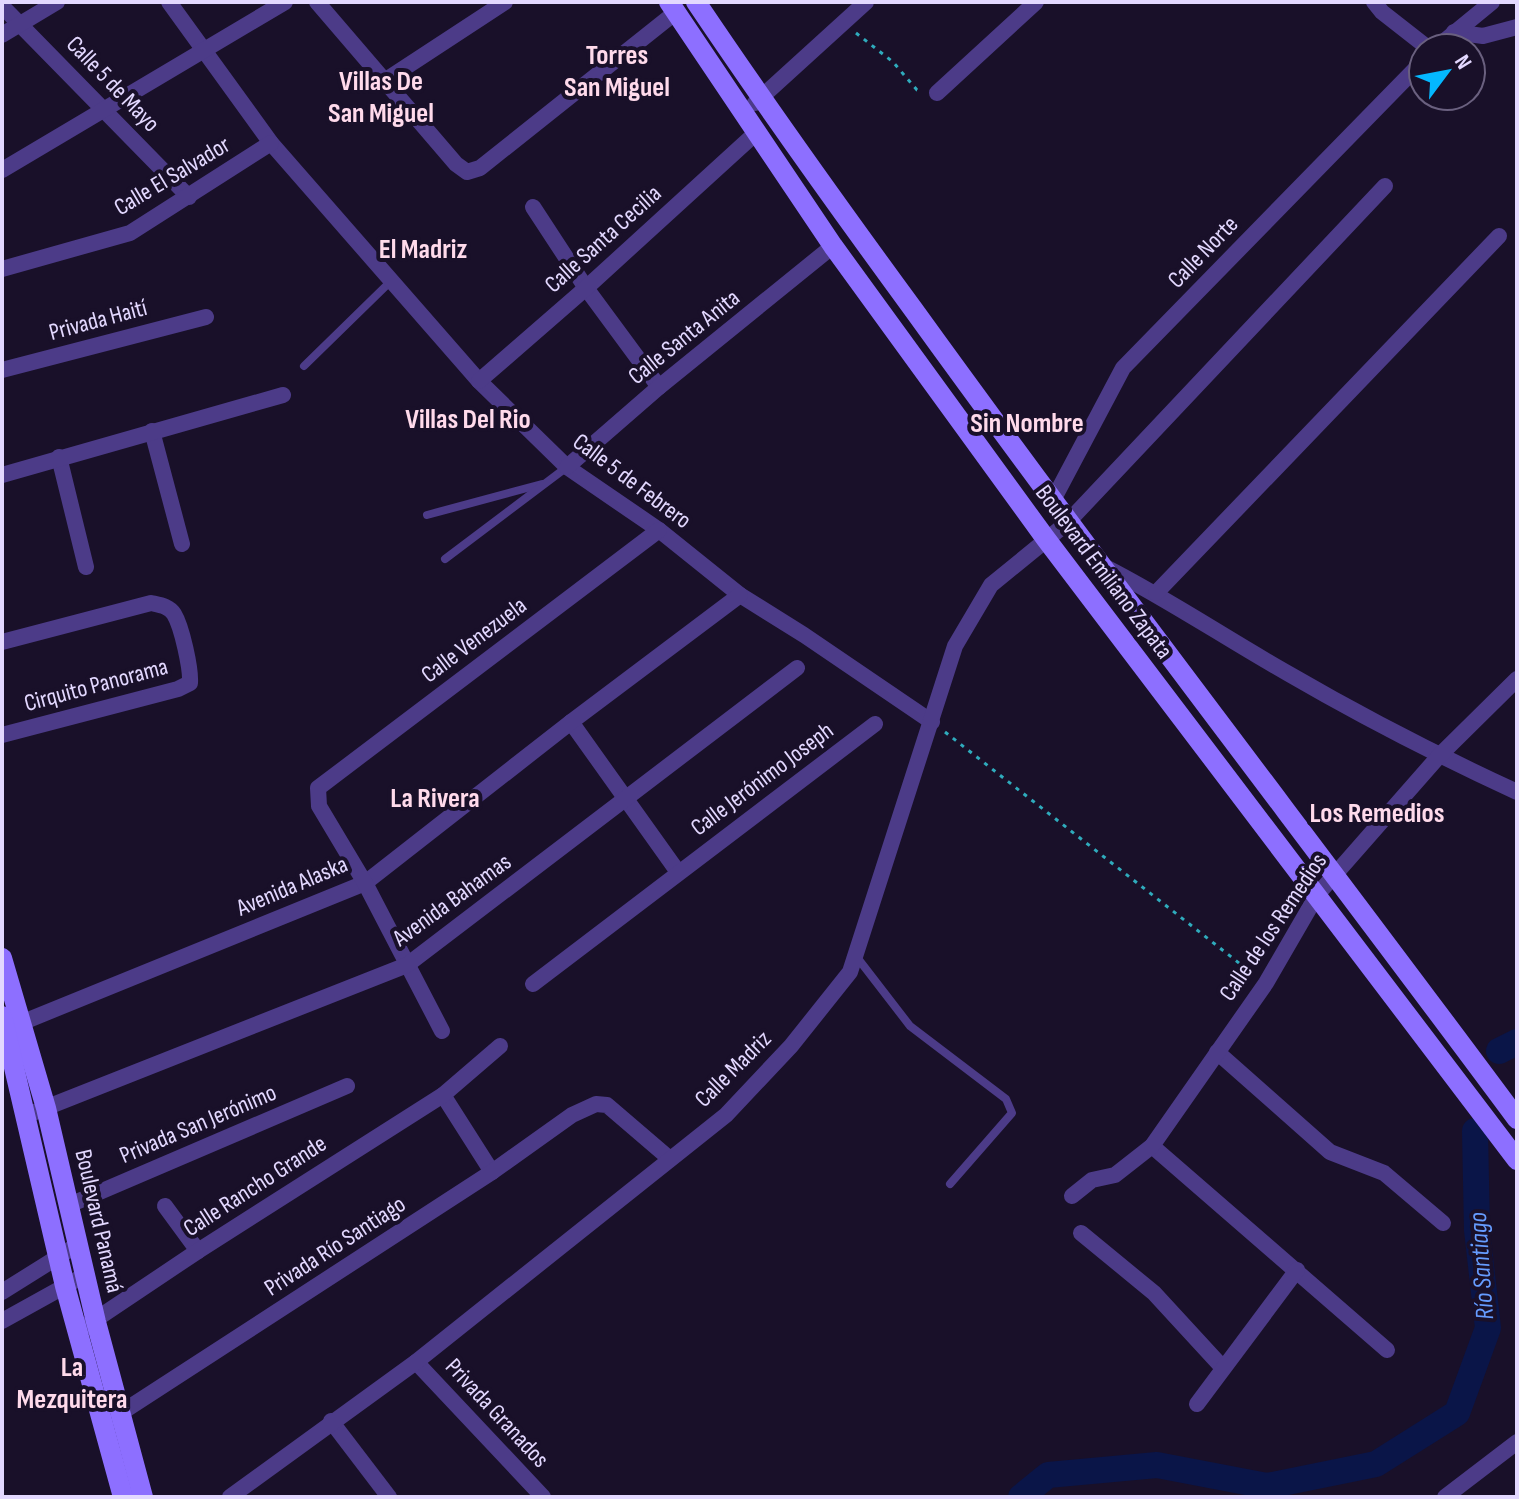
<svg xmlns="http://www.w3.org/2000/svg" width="1519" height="1499" font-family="'Sofia Sans Condensed',sans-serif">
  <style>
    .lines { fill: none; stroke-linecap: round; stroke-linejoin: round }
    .river { stroke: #0a1548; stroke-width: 26 }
    .path { stroke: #2fabbc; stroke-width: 3; stroke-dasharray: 4 6; stroke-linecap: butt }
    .lane { stroke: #4c3b88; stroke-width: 8 }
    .street { stroke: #4c3b88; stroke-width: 16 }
    .secondary { stroke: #8d6fff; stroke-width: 20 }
    .labels { text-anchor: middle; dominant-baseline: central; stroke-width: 8; stroke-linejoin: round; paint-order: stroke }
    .street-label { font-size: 24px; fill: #e3d8ff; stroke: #191029 }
    .water-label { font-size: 26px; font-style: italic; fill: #669cff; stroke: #191029 }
    .quarter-label { font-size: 28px; font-weight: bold; fill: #ffdaeb; stroke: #191029 }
  </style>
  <rect width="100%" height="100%" fill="#191029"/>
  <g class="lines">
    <!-- river -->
    <g class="river">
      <polyline points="1499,1051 1517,1042"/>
      <polyline points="1021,1497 1048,1475 1157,1465 1267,1486 1376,1464 1457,1413 1488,1328 1477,1230 1475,1131"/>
    </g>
    <!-- path -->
    <g class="path">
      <polyline points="856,33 893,62 917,90 921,91"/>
      <polyline points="945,732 1253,974"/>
    </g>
    <!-- lane -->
    <g class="lane">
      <polyline points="304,366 391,281"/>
      <polyline points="427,515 542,484"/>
      <polyline points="445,559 567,467"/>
      <polyline points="856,956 910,1026 1006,1099 1012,1113 950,1184"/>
    </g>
    <!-- street -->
    <g class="street">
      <polyline points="169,2 271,143 479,381 567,467 659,530 740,595 804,635 932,722"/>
      <polyline points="317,2 456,164 467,172 480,168 676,12"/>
      <polyline points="1374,2 1382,12 1428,48"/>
      <polyline points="2,6 189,197"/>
      <polyline points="1454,32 1483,36 1517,27"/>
      <polyline points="2,35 57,2"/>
      <polyline points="1436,48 1492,2"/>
      <polyline points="383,82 505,2"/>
      <polyline points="937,93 1036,2"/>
      <polyline points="755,103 866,2"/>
      <polyline points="2,170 285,2"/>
      <polyline points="533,207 586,288 659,387"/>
      <polyline points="2,269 130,233 271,143"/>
      <polyline points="2,370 206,317"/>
      <polyline points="479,381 586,288 757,132"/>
      <polyline points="152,431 182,544"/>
      <polyline points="59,457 86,567"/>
      <polyline points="567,467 659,387 833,246"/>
      <polyline points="2,475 283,395"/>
      <polyline points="1052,502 1123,368 1423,61"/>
      <path d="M1105,567C1168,599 1227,639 1289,674C1363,717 1439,756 1517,792"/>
      <polyline points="1156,593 1499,236"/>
      <path d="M2,642L151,603C160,605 169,606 174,614C182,627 191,669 190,683L178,689L2,735"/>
      <polyline points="571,722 678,872"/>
      <polyline points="533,984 875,724"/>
      <polyline points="11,1027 365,883 571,722 740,595"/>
      <polyline points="442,1031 365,883 319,806 318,788 659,530"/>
      <polyline points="1217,1052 1330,1152 1384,1173 1443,1223"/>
      <polyline points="443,1095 492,1172"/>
      <polyline points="35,1112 407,965 797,668"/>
      <polyline points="1152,1146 1387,1350"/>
      <polyline points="1072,1196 1092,1180 1115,1175 1152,1146 1266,983 1317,895 1439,756 1517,679"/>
      <polyline points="67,1206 347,1086"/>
      <polyline points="165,1206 198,1251"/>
      <polyline points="1081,1233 1154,1293 1223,1368"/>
      <polyline points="2,1292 77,1245"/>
      <polyline points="2,1321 85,1275"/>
      <polyline points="77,1332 198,1251 443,1095 500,1046"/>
      <polyline points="416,1362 543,1497"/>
      <polyline points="1197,1404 1297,1270"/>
      <polyline points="113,1418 492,1172 572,1115 596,1104 607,1105 670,1159"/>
      <polyline points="331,1421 389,1497"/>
      <polyline points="230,1497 416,1362 726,1115 791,1046 850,972 955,646 991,585 1067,523 1385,186"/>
      <polyline points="1445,1497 1517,1442"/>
    </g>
    <!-- secondary -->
    <g class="secondary">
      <polyline points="669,2 833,246 1046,539 1517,1160"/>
      <path d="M696,2C766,106 839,208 913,309C1110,582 1316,848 1517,1119"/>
      <polyline points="2,958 46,1108 96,1322 143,1497"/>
      <polyline points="2,1016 65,1286 123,1497"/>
    </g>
  </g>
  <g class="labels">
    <!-- street labels -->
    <g class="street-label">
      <text transform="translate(113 84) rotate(46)">Calle 5 de Mayo</text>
      <text transform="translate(172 176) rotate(-31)">Calle El Salvador</text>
      <text transform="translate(603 239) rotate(-42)">Calle Santa Cecilia</text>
      <text transform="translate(1203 252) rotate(-46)">Calle Norte</text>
      <text transform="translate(98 320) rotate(-15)">Privada Haití</text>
      <text transform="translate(684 337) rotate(-39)">Calle Santa Anita</text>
      <text transform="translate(632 481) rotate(37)">Calle 5 de Febrero</text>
      <text transform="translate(1104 572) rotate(53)">Boulevard Emiliano Zapata</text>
      <text transform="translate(474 640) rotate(-37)">Calle Venezuela</text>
      <text transform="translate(96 685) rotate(-15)">Cirquito Panorama</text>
      <text transform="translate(762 779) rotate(-37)">Calle Jerónimo Joseph</text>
      <text transform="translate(292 886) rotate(-23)">Avenida Alaska</text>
      <text transform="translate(452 900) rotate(-36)">Avenida Bahamas</text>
      <text transform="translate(1273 927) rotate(-56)">Calle de los Remedios</text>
      <text transform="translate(733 1069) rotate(-45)">Calle Madriz</text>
      <text transform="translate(198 1124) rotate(-23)">Privada San Jerónimo</text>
      <text transform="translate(255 1186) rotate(-33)">Calle Rancho Grande</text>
      <text transform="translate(99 1221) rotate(77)">Boulevard Panamá</text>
      <text transform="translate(335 1246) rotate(-33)">Privada Río Santiago</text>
      <text transform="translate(497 1413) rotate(47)">Privada Granados</text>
    </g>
    <!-- water labels -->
    <g class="water-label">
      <text transform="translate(1482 1266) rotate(-94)">Río Santiago</text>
    </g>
    <!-- quarter labels -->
    <g class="quarter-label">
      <text x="617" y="55">Torres<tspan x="617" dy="32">San Miguel</tspan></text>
      <text x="381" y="81">Villas De<tspan x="381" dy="32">San Miguel</tspan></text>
      <text x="423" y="249">El Madriz</text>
      <text x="468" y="419">Villas Del Rio</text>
      <text x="1027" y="423">Sin Nombre</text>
      <text x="435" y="798">La Rivera</text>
      <text x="1377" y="813">Los Remedios</text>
      <text x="72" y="1367">La<tspan x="72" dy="32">Mezquitera</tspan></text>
    </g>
  </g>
  <!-- border -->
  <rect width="1519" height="1499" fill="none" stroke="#e3d8ff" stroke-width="8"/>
  <!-- north arrow -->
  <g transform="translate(1447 72) rotate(58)"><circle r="38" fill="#191029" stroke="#6a607f" stroke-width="2"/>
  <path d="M0-6L14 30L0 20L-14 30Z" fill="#04b8ff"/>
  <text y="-12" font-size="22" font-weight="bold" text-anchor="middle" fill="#e3d8ff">N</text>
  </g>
</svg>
